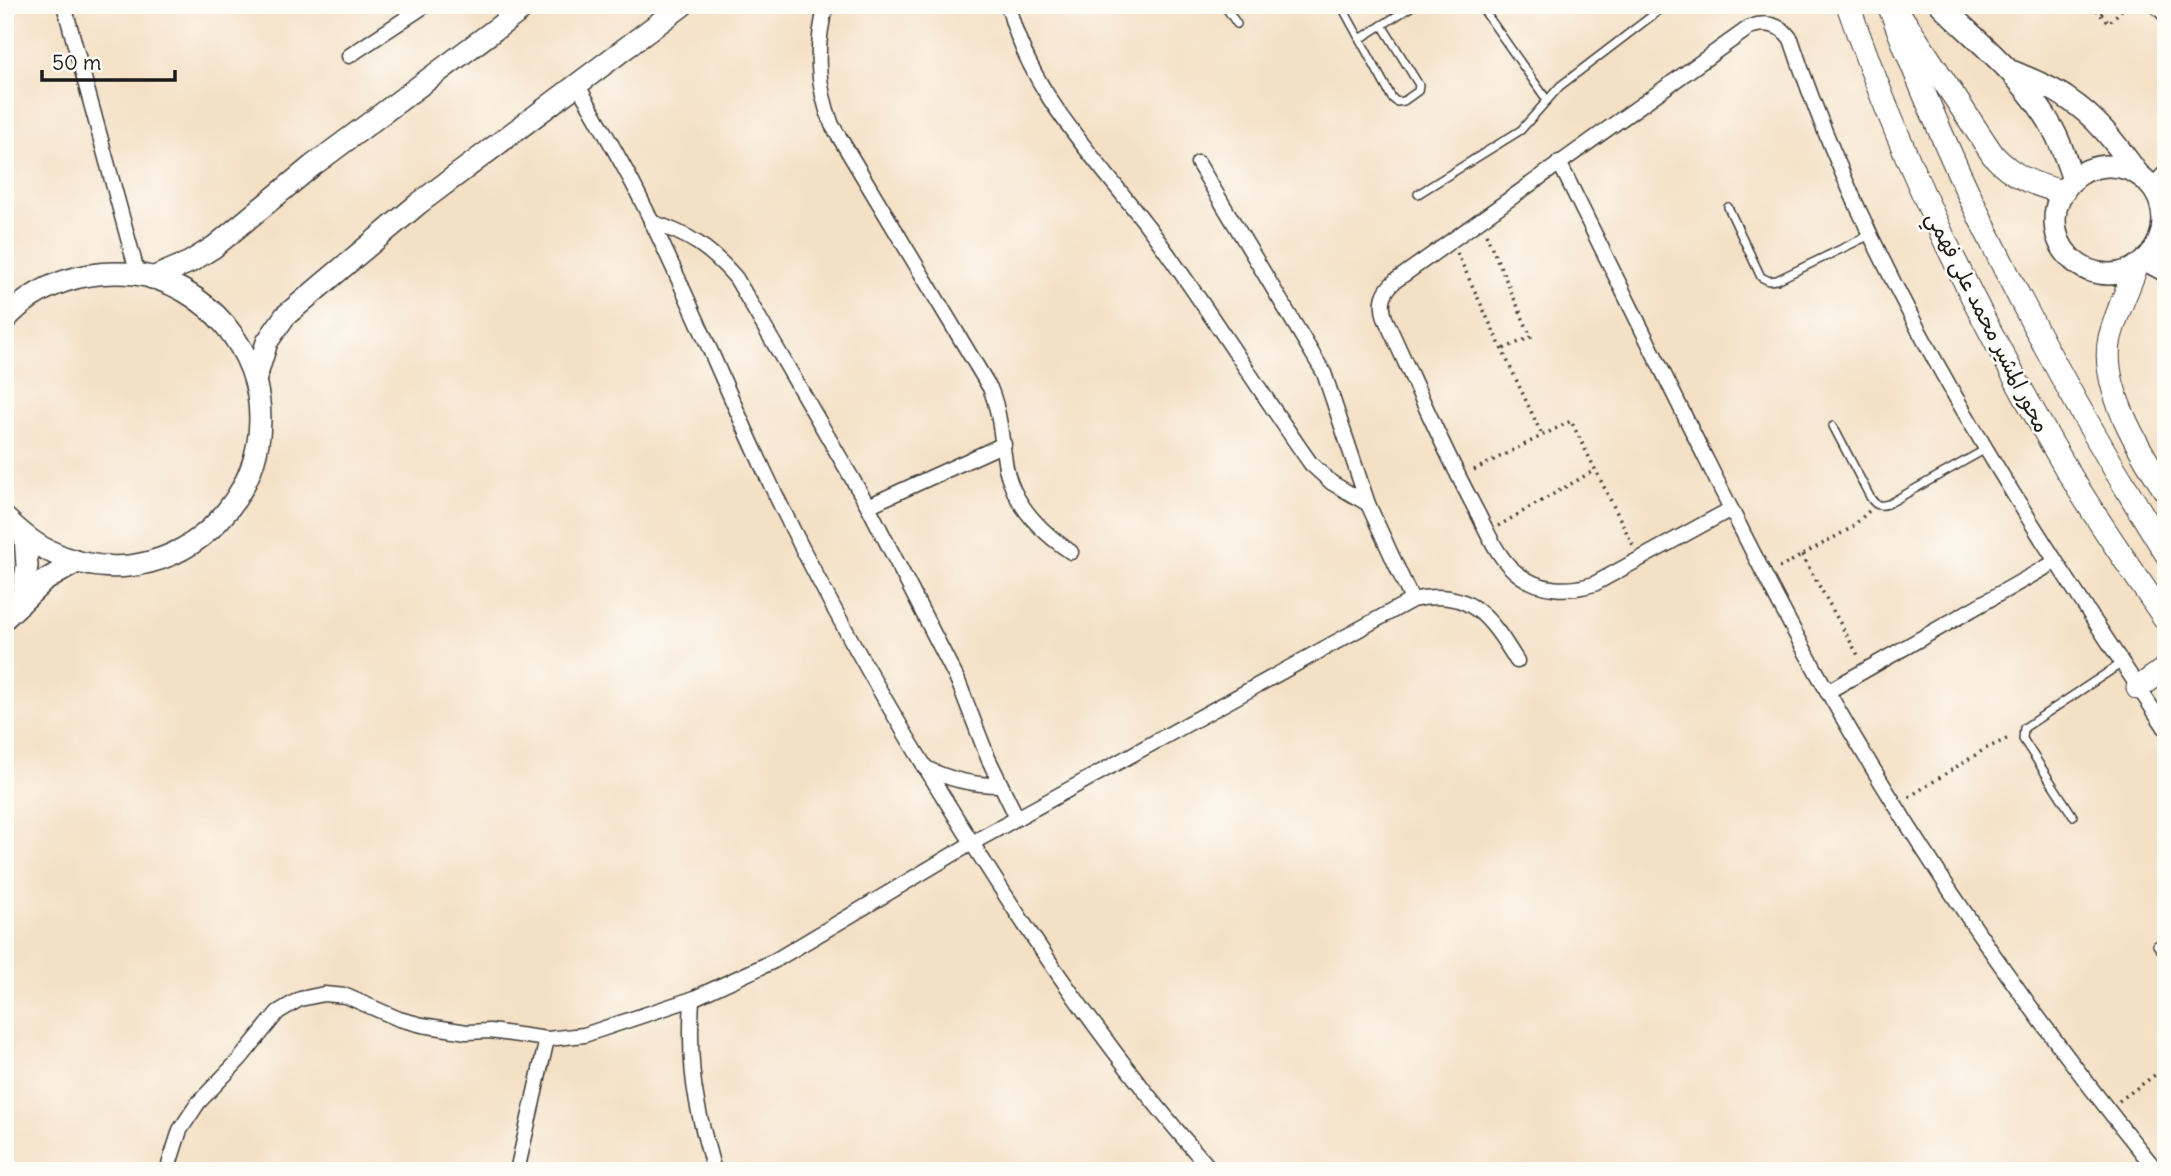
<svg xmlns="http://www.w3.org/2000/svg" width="2171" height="1176" font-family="Delius,'Playpen Sans Arabic',sans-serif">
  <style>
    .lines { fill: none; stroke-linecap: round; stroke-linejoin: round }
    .lane-casing { stroke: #3c3935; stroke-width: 10 }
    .street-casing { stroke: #3c3935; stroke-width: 17 }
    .secondary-casing { stroke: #3c3935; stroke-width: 24 }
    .primary-casing { stroke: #3c3935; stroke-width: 25 }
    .path { stroke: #3c3935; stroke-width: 3.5; stroke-dasharray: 2 5; stroke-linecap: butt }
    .lane { stroke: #fff; stroke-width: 7 }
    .street { stroke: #fff; stroke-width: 14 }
    .secondary { stroke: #fff; stroke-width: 21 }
    .primary { stroke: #fff; stroke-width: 23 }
    .labels { text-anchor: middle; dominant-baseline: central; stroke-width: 5; stroke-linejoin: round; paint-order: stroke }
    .street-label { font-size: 21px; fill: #1c1c1c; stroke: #fdfcf7 }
  </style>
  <rect width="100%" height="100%" fill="#fdfcf7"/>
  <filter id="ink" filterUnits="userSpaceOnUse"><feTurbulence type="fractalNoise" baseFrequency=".0143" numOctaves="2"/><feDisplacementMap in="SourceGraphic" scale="14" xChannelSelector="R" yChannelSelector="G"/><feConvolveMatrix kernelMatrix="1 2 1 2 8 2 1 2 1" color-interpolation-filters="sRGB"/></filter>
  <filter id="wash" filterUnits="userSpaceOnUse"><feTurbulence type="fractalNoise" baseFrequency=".00686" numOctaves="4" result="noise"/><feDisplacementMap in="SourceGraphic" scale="28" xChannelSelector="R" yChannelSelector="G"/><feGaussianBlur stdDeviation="1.57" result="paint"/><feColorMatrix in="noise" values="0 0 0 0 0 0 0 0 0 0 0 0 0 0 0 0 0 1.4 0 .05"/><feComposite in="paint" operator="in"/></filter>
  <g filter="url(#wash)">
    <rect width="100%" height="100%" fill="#f4e0c5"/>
  </g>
  <g filter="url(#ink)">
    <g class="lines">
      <!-- lane casing -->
      <g class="lane-casing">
        <g id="lane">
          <polyline points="1224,5 1237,24"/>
          <polyline points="1341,5 1392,98 1397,102 1404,101 1418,91 1419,85 1382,25"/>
          <polyline points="1480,5 1547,100"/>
          <polyline points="2150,5 2166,20"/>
          <polyline points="1360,39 1414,5"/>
          <polyline points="1418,194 1521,130 1560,86 1666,5"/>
          <polyline points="1728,207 1761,277 1769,281 1777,280 1870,235"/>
          <path d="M1833,426L1870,497C1875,505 1879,507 1888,504L1986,449"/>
          <polyline points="2073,816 2023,739 2024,728 2122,663"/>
          <polyline points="2157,945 2166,956"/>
        </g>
      </g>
      <!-- street casing -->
      <g class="street-casing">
        <g id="street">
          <polyline points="64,5 138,275"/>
          <path d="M826,5C815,47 816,84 832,125L990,388C1001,414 1001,440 1006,468C1014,505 1041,532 1071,552"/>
          <path d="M1008,5C1029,93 1096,158 1149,228C1206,305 1256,386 1311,464L1332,483L1368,504"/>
          <polyline points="349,56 426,5"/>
          <path d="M577,84C596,117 615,150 633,184C689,293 732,408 787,518C839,623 897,723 959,822C1035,945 1116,1063 1212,1171"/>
          <path d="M1559,162C1605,256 1652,349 1698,443C1740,527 1782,612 1829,694C1925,862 2034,1021 2157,1171"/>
          <polyline points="1198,163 1324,373 1368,504 1412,600"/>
          <polyline points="2151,187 2166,172"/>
          <path d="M651,222C689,234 710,248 736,278L868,506L958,681L988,758L1017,818"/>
          <polyline points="868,506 1004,444"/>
          <path d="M1731,509L1594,584C1568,592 1540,591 1518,574C1498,559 1488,533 1477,512C1443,449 1415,383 1385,318C1380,302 1383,292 1395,281L1750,27C1767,21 1781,25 1791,39C1874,290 2021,511 2166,729"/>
          <polyline points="1827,692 2055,562"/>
          <path d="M924,767C949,780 972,785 999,785"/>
          <path d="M692,999C690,1034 690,1068 697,1102C701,1125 708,1148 714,1171"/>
          <path d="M167,1171L180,1130L198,1103L240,1059L278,1012L300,999L324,994L346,996L399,1019L422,1025L467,1032L490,1031L547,1039L584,1035L692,999L774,961L972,843L1412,600C1470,587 1490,617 1517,661"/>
          <polyline points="517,1171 547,1039"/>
        </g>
      </g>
      <!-- secondary casing -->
      <g class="secondary-casing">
        <g id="secondary">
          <path d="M1941,5C1980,44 2027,80 2053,129C2062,145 2067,163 2073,180"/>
          <path d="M2014,72C2032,80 2052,87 2068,99C2099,119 2118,147 2139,175"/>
          <circle cx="2109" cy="220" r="54"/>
          <polyline points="2145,260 2166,271"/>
          <polyline points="152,278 190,262 214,247 312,166 528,5"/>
          <path d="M5,320C38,283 87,269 135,274C169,278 203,299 225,325C326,448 190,621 47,550C31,542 18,530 5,518"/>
          <polyline points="255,381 267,342 285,316 418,204 683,5"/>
          <polyline points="21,603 27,566 25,536"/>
          <polyline points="5,618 44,581 77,562"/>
        </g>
      </g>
      <!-- primary casing -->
      <g class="primary-casing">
        <g id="primary">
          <path d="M1848,5C1904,167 1980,322 2067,470C2097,521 2132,570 2166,620"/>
          <path d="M1889,5C1961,197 2057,380 2166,553"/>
          <path d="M1902,18L1993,155C2013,177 2035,185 2063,192"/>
          <path d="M2136,267C2128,290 2116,313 2110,338C2099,386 2141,453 2166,492"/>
          <polyline points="2138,688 2166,668"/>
        </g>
      </g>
      <!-- path -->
      <g class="path">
        <polyline points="2091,5 2109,23 2126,5"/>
        <polyline points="2101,14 2109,5"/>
        <polyline points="1486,234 1531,337 1501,350"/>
        <polyline points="1457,253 1542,435"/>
        <polyline points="1474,470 1571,421 1633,545"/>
        <polyline points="1498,526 1595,470"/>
        <polyline points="1802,555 1859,657"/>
        <polyline points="1779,568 1851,528 1869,511"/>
        <polyline points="1909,797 1985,749 2011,737"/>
        <polyline points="2119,1101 2166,1067"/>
      </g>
      <!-- lane -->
      <use href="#lane" class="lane"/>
      <!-- street -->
      <use href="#street" class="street"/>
      <!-- secondary -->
      <use href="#secondary" class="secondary"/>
      <!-- primary -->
      <use href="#primary" class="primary"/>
    </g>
  </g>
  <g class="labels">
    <!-- street labels -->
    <g class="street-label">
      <text transform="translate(1988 322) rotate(63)">محور المشير محمد على فهمي</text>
    </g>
  </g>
  <!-- margin -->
  <rect width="2171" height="1176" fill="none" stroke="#fdfcf7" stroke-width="28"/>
  <!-- scale -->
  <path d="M42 70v10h133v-10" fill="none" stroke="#1c1c1c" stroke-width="3.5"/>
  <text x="52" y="70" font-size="21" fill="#1c1c1c" stroke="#fdfcf7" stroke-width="5" paint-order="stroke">50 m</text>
</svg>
